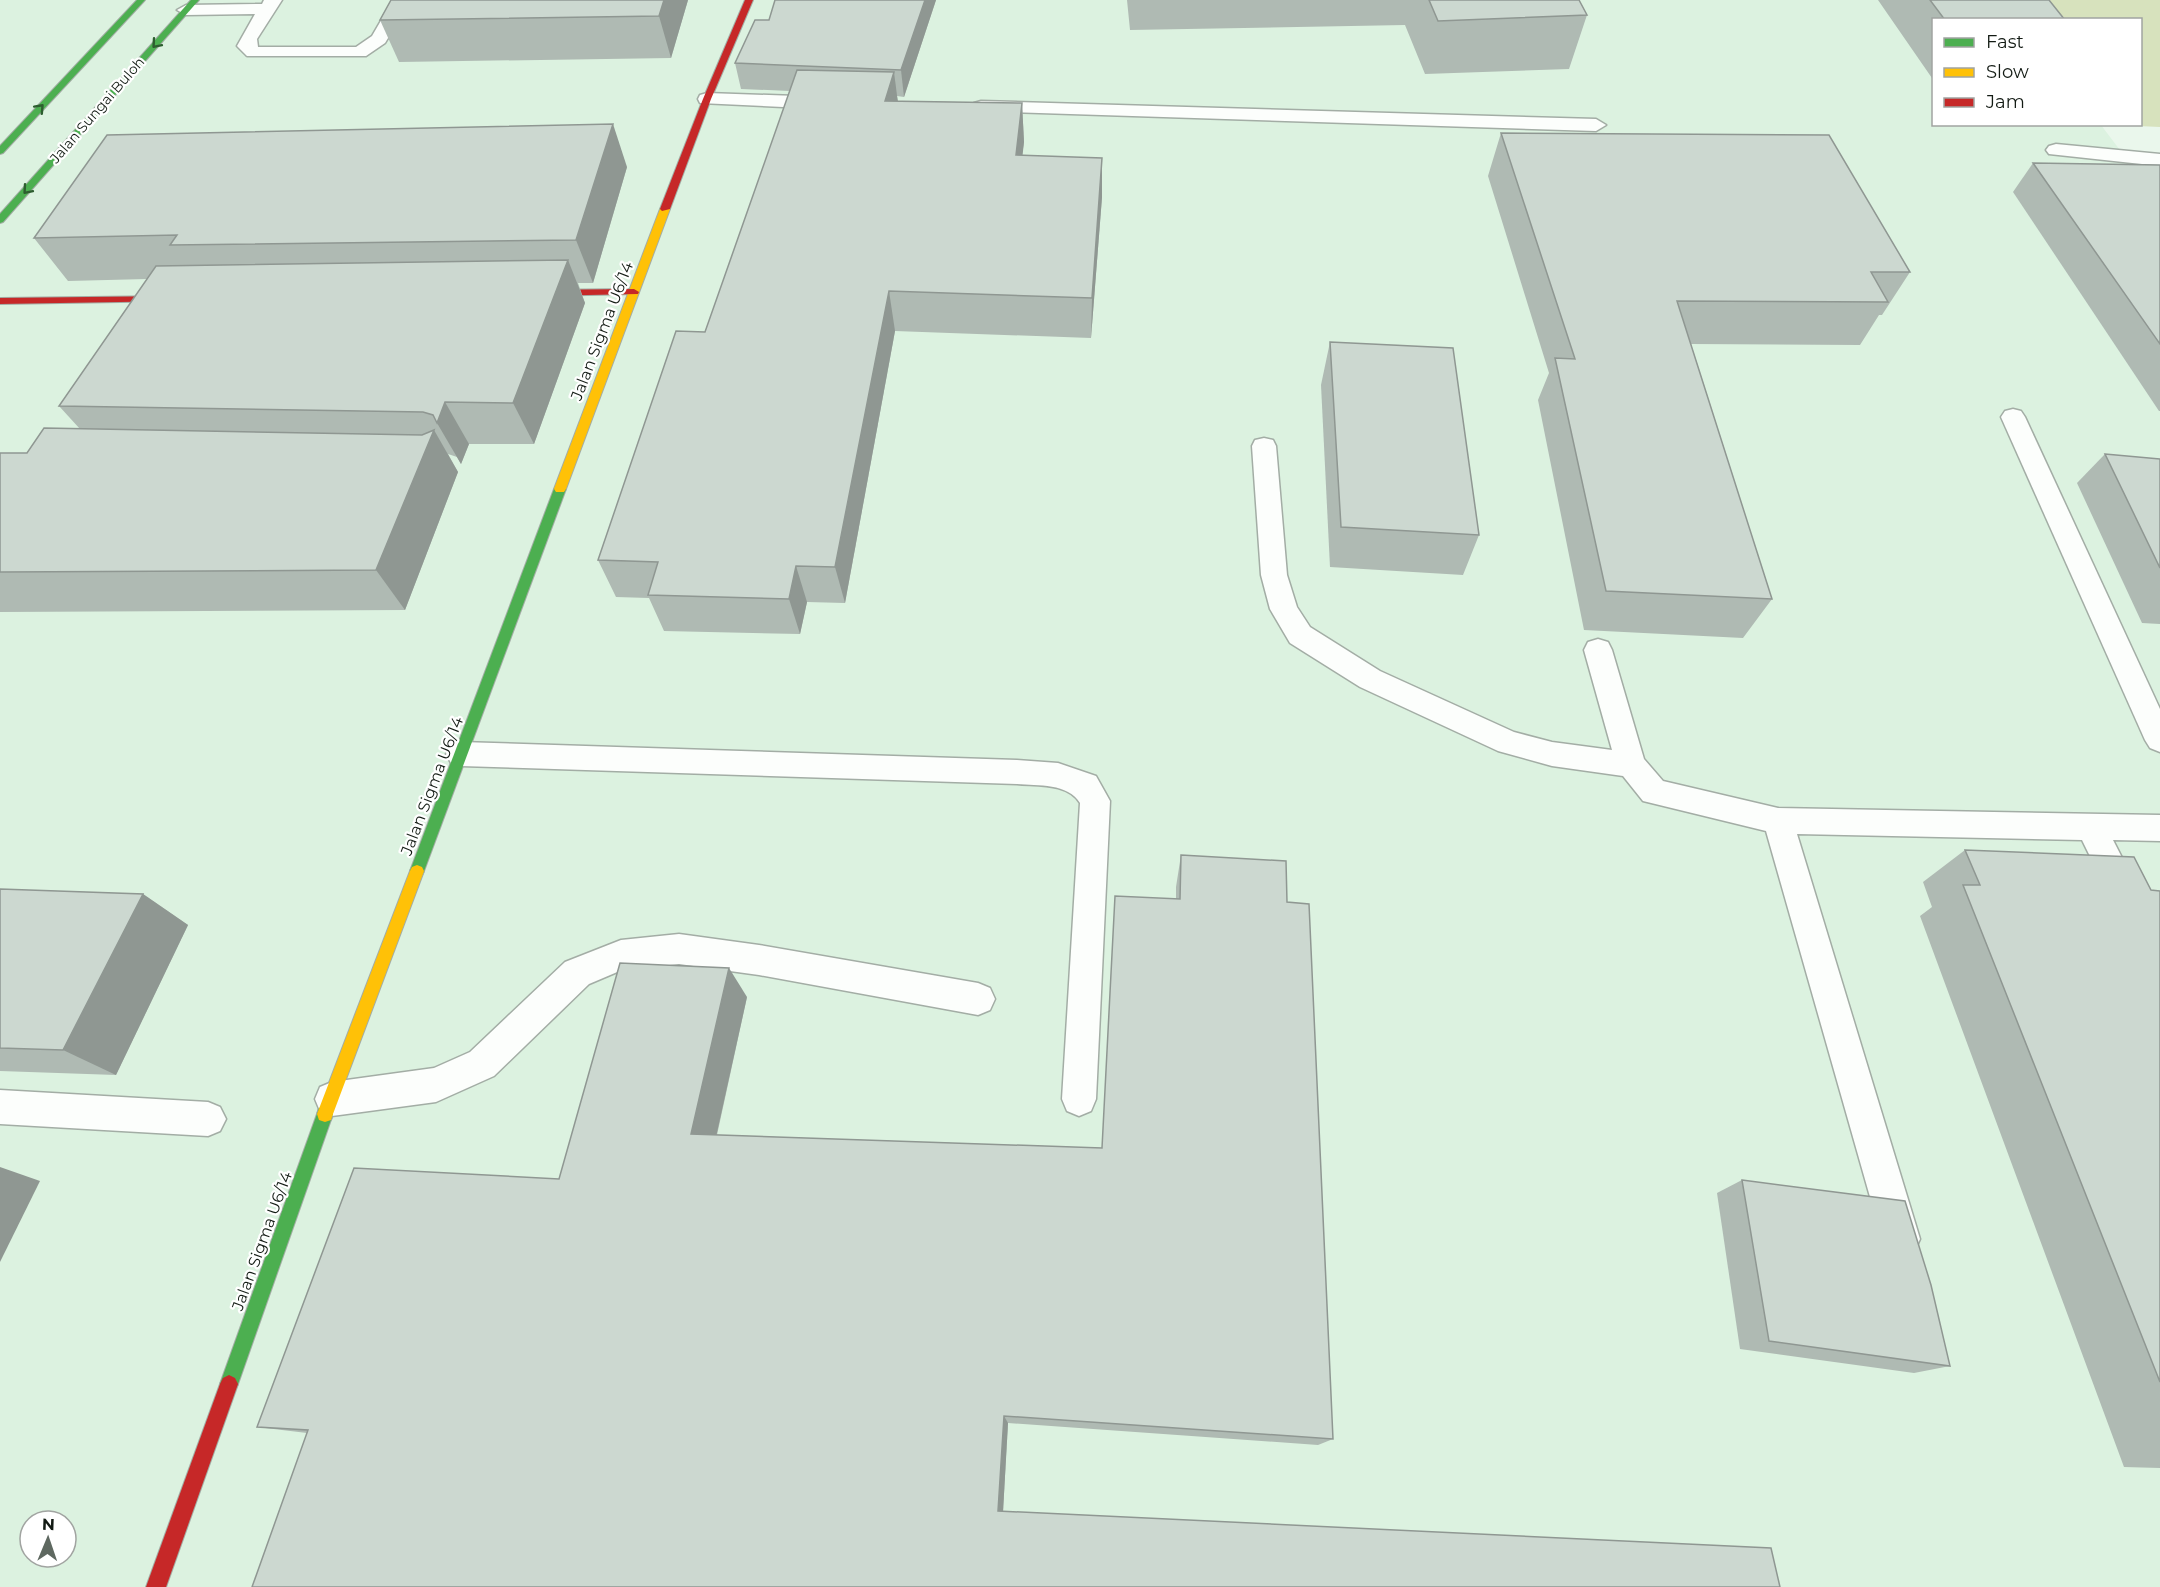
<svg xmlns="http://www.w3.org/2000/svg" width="2160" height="1587" font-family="Montserrat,sans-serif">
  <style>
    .built { fill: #dcf2e0; fill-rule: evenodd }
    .green { fill: #d7e2bd }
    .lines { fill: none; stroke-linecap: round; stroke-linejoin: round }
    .lane-casing { stroke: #a3ada5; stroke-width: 3 }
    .fast-casing { stroke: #a3ada5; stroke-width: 2 }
    .slow-casing { stroke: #a3ada5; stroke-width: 2 }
    .jam-casing { stroke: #a3ada5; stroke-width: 2 }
    .lane { fill: #fcfefc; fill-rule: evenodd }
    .fast { fill: #4caf50; fill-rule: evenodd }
    .slow { fill: #ffc107; fill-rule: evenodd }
    .jam { fill: #c62828; fill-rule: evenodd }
    .wall { fill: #afbab3 }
    .shaded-wall { fill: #8f9792 }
    .building { fill: #ccd8d0; stroke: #8f9792; stroke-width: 1.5 }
    .oneway { stroke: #2d5e2f }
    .labels { text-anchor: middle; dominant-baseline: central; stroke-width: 4.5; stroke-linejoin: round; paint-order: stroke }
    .far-street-label { font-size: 14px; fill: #131b14; stroke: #fff }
    .street-label { font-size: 16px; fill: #131b14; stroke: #fff }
  </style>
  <rect width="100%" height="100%" fill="#eaf7ec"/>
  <!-- built -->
  <path class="built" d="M0,0H1995L1934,20V124L2101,125L2160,203V1587H0ZM30,1521H66V1557H30Z"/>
  <!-- green -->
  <polygon class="green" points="2018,0 2160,0 2160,127 2116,125 2140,124 2140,20 2034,19"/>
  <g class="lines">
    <!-- lane casing -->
    <g class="lane-casing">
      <g id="lane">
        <polygon points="264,0 282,0 257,39 258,47 356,47 372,36 393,0 411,0 385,43 366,56 247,56 237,46 255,14 186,15 177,10 186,5 262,4"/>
        <polygon points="707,93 825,97 835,103 825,109 700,103 698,99 700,95"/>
        <polygon points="981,101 1596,119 1606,125 1596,131 974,111 971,107 974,103"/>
        <polygon points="2056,144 2160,154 2160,166 2049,154 2046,150 2049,146"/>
        <polygon points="2013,409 2021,411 2025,417 2160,709 2160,752 2150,748 2145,740 2001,417 2005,411"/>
        <polygon points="1264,438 1273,440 1276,446 1287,575 1297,607 1310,627 1380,671 1514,732 1552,742 1612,750 1584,650 1588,642 1598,639 1608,642 1612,650 1644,759 1663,781 1778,808 2160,815 2160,841 2113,840 2139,891 2134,901 2123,905 2112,901 2082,840 1797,834 1920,1239 1914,1252 1901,1258 1888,1252 1882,1239 1766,831 1643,801 1623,776 1552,766 1498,751 1360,687 1290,643 1270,609 1261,575 1252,446 1255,440"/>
        <path d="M461,742L1017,760L1058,763L1096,776L1110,801L1096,1099L1091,1111L1079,1116L1067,1111L1062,1099L1080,803C1068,783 1038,786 1017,784L461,766L451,763L446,754L451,745Z"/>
        <polygon points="679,934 759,945 978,983 990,988 995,999 990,1010 978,1015 759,975 679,964 622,970 589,984 494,1076 436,1102 332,1116 320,1111 315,1099 320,1087 332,1082 434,1068 470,1052 565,962 621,940"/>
        <polygon points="0,1090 208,1102 220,1107 226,1119 220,1131 208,1136 0,1124"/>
      </g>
    </g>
    <!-- fast casing -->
    <g class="fast-casing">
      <g id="fast">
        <polygon points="137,0 145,0 3,153 0,154 0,146"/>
        <polygon points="191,0 199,0 3,222 0,223 0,214"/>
        <polygon points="560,485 566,489 424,871 422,875 417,877 412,875 410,871 554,489"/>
        <polygon points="325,1106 331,1108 333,1114 238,1384 235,1390 229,1393 223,1390 220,1384 317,1114 319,1108"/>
      </g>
    </g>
    <!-- slow casing -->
    <g class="slow-casing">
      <g id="slow">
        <polygon points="665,206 670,209 566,489 564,492 556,492 554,489 660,209"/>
        <polygon points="417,865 422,867 424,871 333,1114 331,1120 325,1122 319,1120 317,1114 410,871 412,867"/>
      </g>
    </g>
    <!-- jam casing -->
    <g class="jam-casing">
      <g id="jam">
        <polygon points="745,0 753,0 711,99 670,209 662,211 660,209 703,99"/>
        <polygon points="634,289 639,292 638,294 537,296 532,293 537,290"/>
        <polygon points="176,296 181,299 180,301 0,304 0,298"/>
        <polygon points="229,1375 235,1378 238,1384 166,1587 146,1587 220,1384 223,1378"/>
      </g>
    </g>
    <!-- lane -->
    <use href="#lane" class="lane"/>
    <!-- fast -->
    <use href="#fast" class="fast"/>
    <!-- slow -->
    <use href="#slow" class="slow"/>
    <!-- jam -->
    <use href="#jam" class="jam"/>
  </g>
  <!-- wall -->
  <g class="wall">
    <polygon points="688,0 671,58 399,62 380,20"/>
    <polygon points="775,0 936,0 904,97 897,96 898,101 1022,103 1024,142 1022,156 1102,158 1102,197 1091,338 895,331 845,603 807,602 800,634 664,631 649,598 616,597 598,560 705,332 790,91 741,89 735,63 769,20"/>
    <polygon points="1127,0 1579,0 1587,15 1569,69 1425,74 1405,25 1130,30"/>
    <polygon points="1878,0 2049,0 2065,20 1934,20 1934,81"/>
    <polygon points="1501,133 1910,272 1882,315 1879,315 1860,345 1691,344 1772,599 1743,638 1584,630 1538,400 1549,373 1488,176"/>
    <polygon points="2033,163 2160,165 2160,411 2159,411 2013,192"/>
    <polygon points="627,167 593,283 578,283 585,303 534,444 469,444 461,464 457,457 448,454 458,472 405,610 0,612 0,453 27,453 80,429 59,406 147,279 68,281 34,238"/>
    <polygon points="1330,342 1479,535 1463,575 1330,567 1321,385"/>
    <polygon points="2105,454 2160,459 2160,624 2142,623 2077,483"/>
    <polygon points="1965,850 2151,890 2160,891 2160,1468 2124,1467 1920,916 1932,907 1923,882"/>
    <polygon points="1181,855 1287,902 1333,1439 1318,1445 1008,1423 1003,1511 252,1587 307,1433 257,1427 559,1179 747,997 717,1135 1102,1148 1176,899 1176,887"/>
    <polygon points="0,889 143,894 188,925 116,1075 0,1071"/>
    <polygon points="1742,1180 1950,1366 1914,1373 1740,1349 1717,1193"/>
  </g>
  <!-- shaded-wall -->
  <g class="shaded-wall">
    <polygon points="664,0 688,0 671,58 659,16"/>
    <polygon points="925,0 936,0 904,97 901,70"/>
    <polygon points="894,72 899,111 885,101"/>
    <polygon points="1022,103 1024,142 1018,195 1016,155"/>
    <polygon points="613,124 627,167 593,283 576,240"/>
    <polygon points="1102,158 1102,197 1091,338 1092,298"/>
    <polygon points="568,260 585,303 534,444 513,403"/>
    <polygon points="889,291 895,331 845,603 835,567"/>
    <polygon points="445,402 469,444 461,464 437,423"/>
    <polygon points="434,430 458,472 405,610 376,570"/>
    <polygon points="796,566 807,602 800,634 789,599"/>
    <polygon points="143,894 188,925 116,1075 63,1050"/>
    <polygon points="729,968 747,997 712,1155 691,1134"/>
    <polygon points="0,1167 40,1181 0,1262"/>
    <polygon points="1004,1416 1008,1423 1003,1512 998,1511"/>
  </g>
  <!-- building -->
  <g class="building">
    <polygon points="391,0 664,0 659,16 380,20"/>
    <polygon points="775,0 925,0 901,70 735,63 755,20 769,20"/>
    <polygon points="1429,0 1579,0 1587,15 1438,21"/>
    <polygon points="1930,0 2049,0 2065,20 1945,20"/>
    <polygon points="797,70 894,72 885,101 1022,103 1016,155 1102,158 1092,298 889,291 835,567 796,566 789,599 648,595 658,562 598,560 676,331 705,332"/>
    <polygon points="613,124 576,240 170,245 177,235 34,238 107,135"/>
    <polygon points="1501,133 1829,135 1910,272 1871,272 1888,302 1677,301 1772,599 1606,591 1555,358 1575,359"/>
    <polygon points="2033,163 2160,165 2160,344"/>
    <polygon points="568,260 513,403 445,402 437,423 433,415 423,412 59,406 156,266"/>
    <polygon points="1330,342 1453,348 1479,535 1341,527"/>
    <polygon points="44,428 422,435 434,430 376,570 0,572 0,453 27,453"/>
    <polygon points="2105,454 2160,459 2160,568"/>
    <polygon points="1965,850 2134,857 2151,890 2160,891 2160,1382 1963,885 1980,885"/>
    <polygon points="1181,855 1286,861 1287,902 1309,904 1333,1439 1004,1416 998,1511 1771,1548 1780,1587 252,1587 308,1430 257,1427 354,1168 559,1179 620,963 729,968 691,1134 1102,1148 1115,896 1180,899"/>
    <polygon points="0,889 143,894 63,1050 0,1048"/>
    <polygon points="1742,1180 1905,1201 1931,1285 1950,1366 1769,1341"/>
  </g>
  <!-- one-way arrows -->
  <defs><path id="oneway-chevron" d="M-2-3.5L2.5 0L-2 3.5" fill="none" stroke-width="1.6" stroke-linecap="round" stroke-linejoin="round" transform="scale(1.5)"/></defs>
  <g class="oneway">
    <use href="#oneway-chevron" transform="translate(156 44) rotate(131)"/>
    <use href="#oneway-chevron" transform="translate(40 108) rotate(-47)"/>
    <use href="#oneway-chevron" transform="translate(27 190) rotate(131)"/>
  </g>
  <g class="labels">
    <!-- far-street labels -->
    <g class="far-street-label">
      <text transform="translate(97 110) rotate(-49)">Jalan Sungai Buloh</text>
    </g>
    <!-- street labels -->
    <g class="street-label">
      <text transform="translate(602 331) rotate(-69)">Jalan Sigma U6/14</text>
      <text transform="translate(432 786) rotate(-69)">Jalan Sigma U6/14</text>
      <text transform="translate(262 1241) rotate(-70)">Jalan Sigma U6/14</text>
    </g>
  </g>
  <!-- legend -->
  <rect x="1932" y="18" width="210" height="108" fill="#ffffff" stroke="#a1a4a1" stroke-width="1.5"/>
  <rect x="1944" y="38" width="30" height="9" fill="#4caf50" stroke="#a1a4a1" stroke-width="1.5"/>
  <text x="1986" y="48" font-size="18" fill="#131b14">Fast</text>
  <rect x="1944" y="68" width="30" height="9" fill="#ffc107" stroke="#a1a4a1" stroke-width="1.5"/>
  <text x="1986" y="78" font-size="18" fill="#131b14">Slow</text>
  <rect x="1944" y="98" width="30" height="9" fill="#c62828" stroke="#a1a4a1" stroke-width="1.5"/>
  <text x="1986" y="108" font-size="18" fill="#131b14">Jam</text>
  <!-- north arrow -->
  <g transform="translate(48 1539) rotate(2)"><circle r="28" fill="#ffffff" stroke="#a1a4a1" stroke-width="1.5"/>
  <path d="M0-4.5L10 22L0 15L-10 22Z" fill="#5e6860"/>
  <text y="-9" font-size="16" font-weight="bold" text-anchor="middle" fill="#131b14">N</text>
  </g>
</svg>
